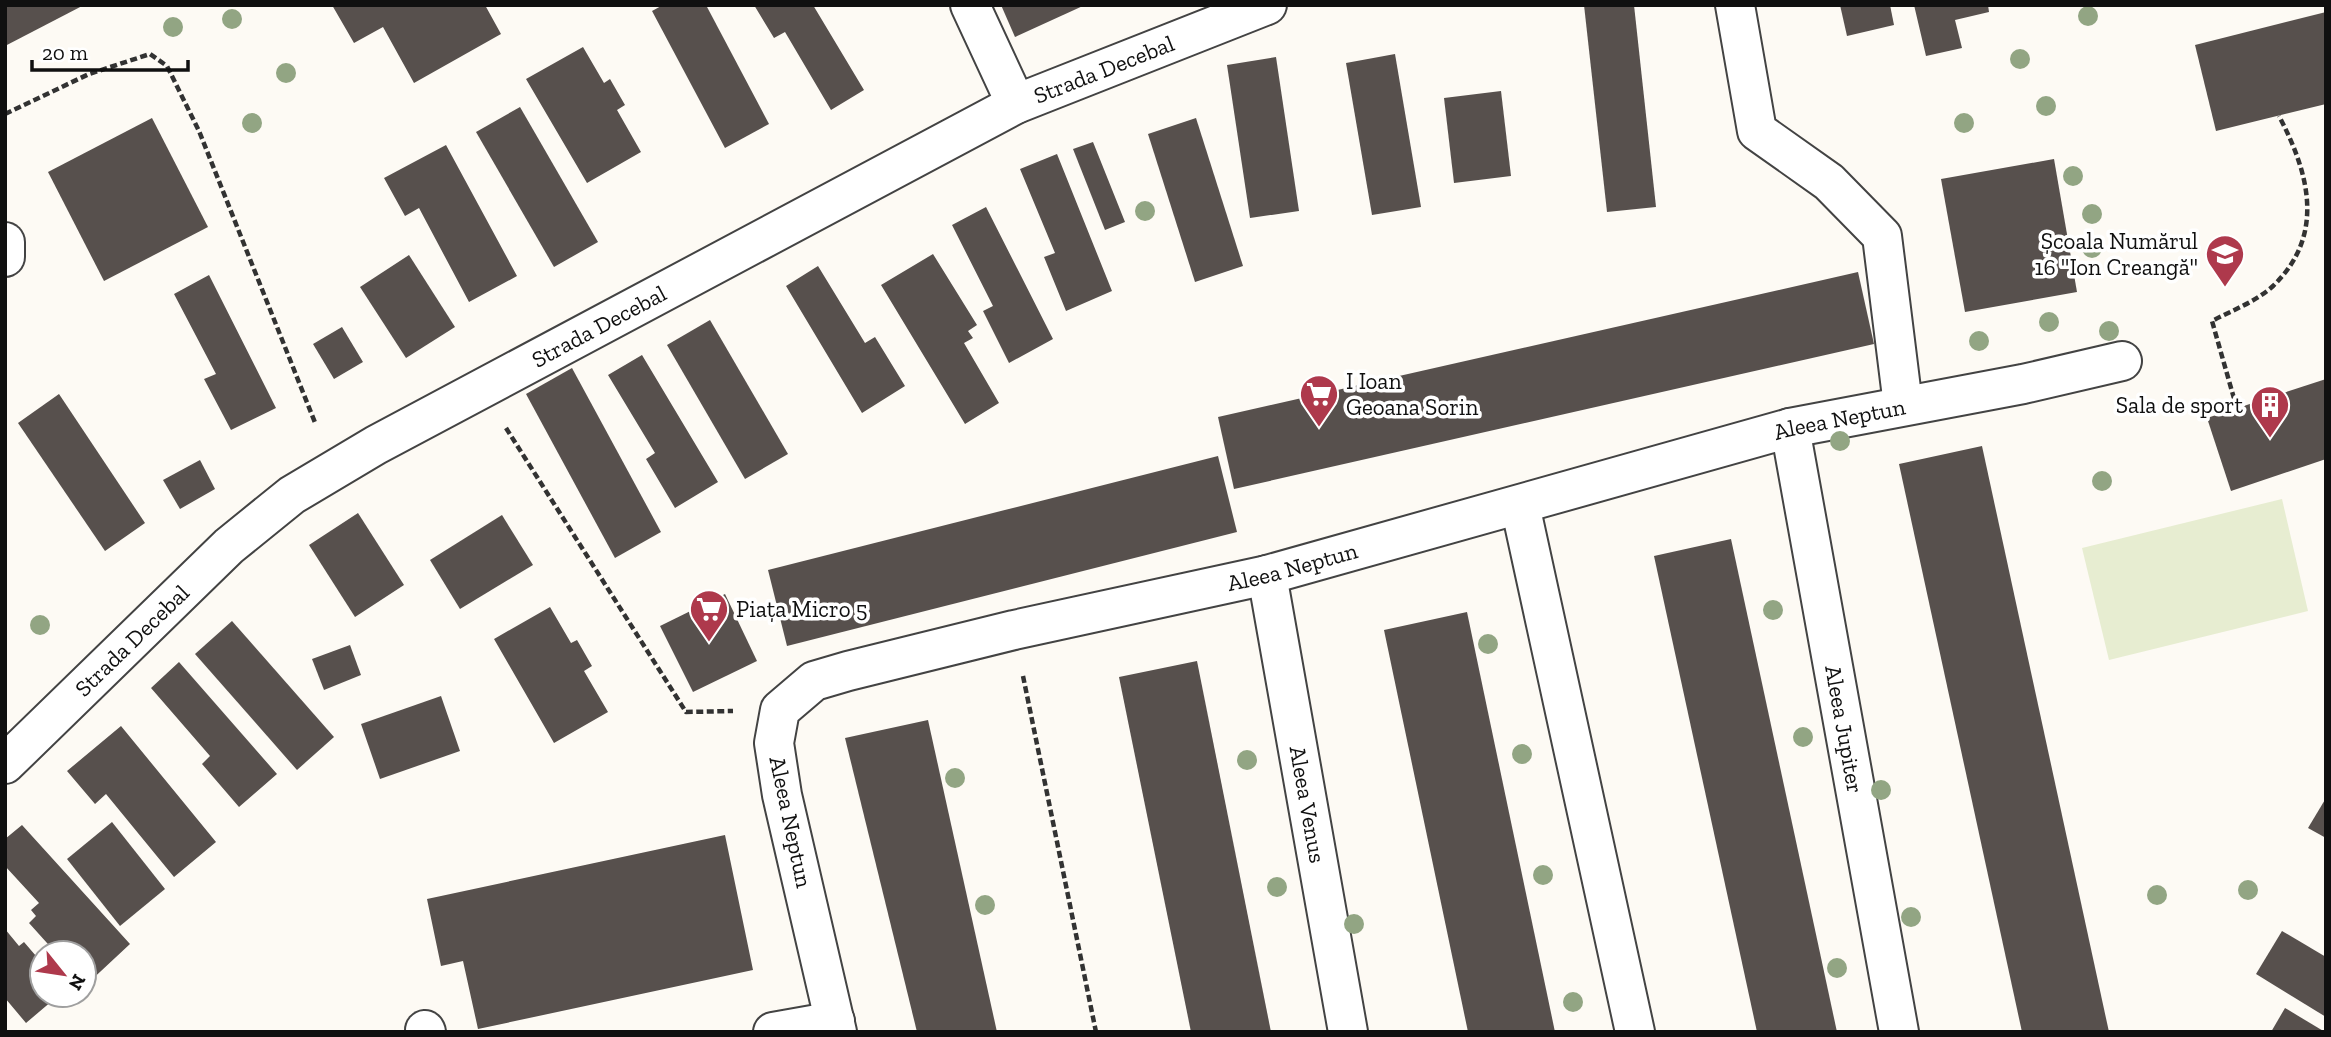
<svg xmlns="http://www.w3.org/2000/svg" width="2331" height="1037" font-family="'Zilla Slab',serif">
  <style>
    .pitch { fill: #e7edd1 }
    .building { fill: #57504d }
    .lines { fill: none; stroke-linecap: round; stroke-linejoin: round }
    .minor-casing { stroke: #434343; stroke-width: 42 }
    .path { stroke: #323232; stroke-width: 4.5; stroke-dasharray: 7 3.5; stroke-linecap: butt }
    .minor { stroke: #fff; stroke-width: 38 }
    .tree { fill: #92a583 }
    .labels { text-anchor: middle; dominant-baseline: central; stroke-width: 7; stroke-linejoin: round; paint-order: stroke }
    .street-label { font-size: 23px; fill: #101010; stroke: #fff }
    .poi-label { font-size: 23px; fill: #101010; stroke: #fff; text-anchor: end }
  </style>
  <rect width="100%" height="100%" fill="#fdfaf4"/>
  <!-- pitch -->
  <polygon class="pitch" points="2282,499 2308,611 2109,660 2082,548"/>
  <!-- building -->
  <g class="building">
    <polygon points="5,5 84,5 5,46"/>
    <polygon points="332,5 485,5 501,34 414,83 383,27 354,43"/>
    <polygon points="663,5 706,5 769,124 725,148 652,11"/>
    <polygon points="754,5 813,5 864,90 831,110 785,32 774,38"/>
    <polygon points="1001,5 1085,5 1015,37"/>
    <polygon points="1584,5 1634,5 1656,207 1607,212"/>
    <polygon points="1840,5 1890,5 1894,25 1847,36"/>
    <polygon points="1914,5 1988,5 1989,12 1955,20 1962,48 1926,56"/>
    <polygon points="2326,12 2326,104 2216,131 2195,45"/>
    <polygon points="583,47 604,83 610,79 625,105 617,110 641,152 587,183 526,79"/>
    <polygon points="1395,54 1421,207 1372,215 1346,63"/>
    <polygon points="1276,57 1299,211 1250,218 1227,65"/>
    <polygon points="1501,91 1511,176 1454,183 1444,98"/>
    <polygon points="520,107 598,242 554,267 476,132"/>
    <polygon points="152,118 208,227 104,281 48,172"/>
    <polygon points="1196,118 1243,266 1195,282 1148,134"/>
    <polygon points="1093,142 1125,222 1105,230 1073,149"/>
    <polygon points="446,145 517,276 469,302 419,208 405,216 384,178"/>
    <polygon points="1057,154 1112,291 1066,311 1044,257 1055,253 1020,169"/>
    <polygon points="2054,159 2077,292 1965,312 1941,179"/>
    <polygon points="986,207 1053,339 1009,363 983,311 993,306 952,225"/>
    <polygon points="933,254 977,325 968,331 973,338 964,343 999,403 965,424 881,285"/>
    <polygon points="409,255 455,327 406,358 360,287"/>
    <polygon points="818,266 865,343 875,337 905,386 862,413 786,286"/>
    <polygon points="1858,272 1874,344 1234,489 1218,417"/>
    <polygon points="209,275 276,408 231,430 204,379 216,374 174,294"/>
    <polygon points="710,320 788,454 745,479 667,345"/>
    <polygon points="342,327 363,362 334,379 313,344"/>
    <polygon points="642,355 718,482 675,508 646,459 655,453 608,375"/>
    <polygon points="572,368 661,532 615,558 526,394"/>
    <polygon points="2326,379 2326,459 2231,491 2207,418"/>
    <polygon points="59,394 145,523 105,551 18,423"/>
    <polygon points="1982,446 2109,1032 2022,1032 1899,464"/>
    <polygon points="1218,456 1237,532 787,646 768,570"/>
    <polygon points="200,460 215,489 180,509 163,480"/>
    <polygon points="358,513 404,585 355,617 309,545"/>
    <polygon points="502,515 533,565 460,609 430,560"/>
    <polygon points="1731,539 1837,1032 1757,1032 1654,556"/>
    <polygon points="725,594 757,661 693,692 660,626"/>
    <polygon points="550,607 571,643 577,640 592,666 584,671 608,712 554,743 494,639"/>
    <polygon points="1467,612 1555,1032 1468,1032 1384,630"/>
    <polygon points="232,621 334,737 297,770 195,654"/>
    <polygon points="350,645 361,675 324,690 312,659"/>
    <polygon points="1197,661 1271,1032 1191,1032 1119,677"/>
    <polygon points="179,662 277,774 239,807 202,764 210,756 151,688"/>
    <polygon points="441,696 460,751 380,779 361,724"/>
    <polygon points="928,720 997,1032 917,1032 845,738"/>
    <polygon points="121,726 216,842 174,877 106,794 95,804 67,771"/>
    <polygon points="2326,798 2326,838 2308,828"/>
    <polygon points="112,822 165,889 120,926 67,859"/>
    <polygon points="22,825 130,944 86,985 84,953 56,953 29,923 36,916 31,910 39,903 5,866 5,839"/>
    <polygon points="725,835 753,970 478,1029 463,961 441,966 427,899"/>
    <polygon points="5,929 19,946 24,942 42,963 42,995 59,995 26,1023 5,998"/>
    <polygon points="2282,931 2326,957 2326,1017 2256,974"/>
    <polygon points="2285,1008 2325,1032 2271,1032"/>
  </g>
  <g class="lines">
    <!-- minor casing -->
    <g class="minor-casing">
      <g id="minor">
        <polyline points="970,5 1016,104"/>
        <polyline points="1735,5 1757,131 1829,182 1882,236 1903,405"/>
        <polyline points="5,242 5,257"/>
        <path id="s1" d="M1790,428L1899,1032"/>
        <polyline points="1520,505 1635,1032"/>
        <path id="s2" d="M1267,575L1348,1032"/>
        <path id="s3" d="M5,764L229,546L292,495L376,445L1016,104L1267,5"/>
        <polyline points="425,1030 426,1032"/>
        <polyline points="773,1032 835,1021"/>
        <path id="s4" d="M837,1032L782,795L774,743L780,710L814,681L848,671L1014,630L1267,575L1790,428L2023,384L2122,361"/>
      </g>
    </g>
    <!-- path -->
    <g class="path">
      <polyline points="5,114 89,74 150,54 167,66 199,131 316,425"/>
      <path d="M2237,409L2212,321C2231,311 2257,301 2273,286C2326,235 2309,173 2279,116"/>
      <polyline points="506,428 686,712 733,711"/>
      <polyline points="1023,676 1096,1032"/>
    </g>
    <!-- minor -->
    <use href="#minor" class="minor"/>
  </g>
  <!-- trees -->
  <g class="tree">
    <circle cx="2088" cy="16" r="10"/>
    <circle cx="232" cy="19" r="10"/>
    <circle cx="173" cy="27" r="10"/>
    <circle cx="2020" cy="59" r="10"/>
    <circle cx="286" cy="73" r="10"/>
    <circle cx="2046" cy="106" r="10"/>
    <circle cx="252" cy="123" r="10"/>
    <circle cx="1964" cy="123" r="10"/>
    <circle cx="2073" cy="176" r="10"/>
    <circle cx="1145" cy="211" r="10"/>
    <circle cx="2092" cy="214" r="10"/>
    <circle cx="2092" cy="248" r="10"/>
    <circle cx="2049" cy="322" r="10"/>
    <circle cx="2109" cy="331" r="10"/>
    <circle cx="1979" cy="341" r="10"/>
    <circle cx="1840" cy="441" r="10"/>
    <circle cx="2102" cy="481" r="10"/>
    <circle cx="1773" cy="610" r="10"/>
    <circle cx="40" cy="625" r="10"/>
    <circle cx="1488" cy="644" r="10"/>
    <circle cx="1803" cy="737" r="10"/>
    <circle cx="1522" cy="754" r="10"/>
    <circle cx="1247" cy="760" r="10"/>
    <circle cx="955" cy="778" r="10"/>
    <circle cx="1881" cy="790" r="10"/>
    <circle cx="1543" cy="875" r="10"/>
    <circle cx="1277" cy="887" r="10"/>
    <circle cx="2248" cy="890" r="10"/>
    <circle cx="2157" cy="895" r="10"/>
    <circle cx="985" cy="905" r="10"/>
    <circle cx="1911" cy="917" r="10"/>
    <circle cx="1354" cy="924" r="10"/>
    <circle cx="1837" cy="968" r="10"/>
    <circle cx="1573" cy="1002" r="10"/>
  </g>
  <!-- icons -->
  <defs>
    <g id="school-pin" transform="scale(2.0125)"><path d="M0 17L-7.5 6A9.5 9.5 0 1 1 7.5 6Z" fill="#ae394c" stroke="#fff"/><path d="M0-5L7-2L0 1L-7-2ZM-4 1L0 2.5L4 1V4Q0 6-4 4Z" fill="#fff"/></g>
    <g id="supermarket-pin" transform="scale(2.0125)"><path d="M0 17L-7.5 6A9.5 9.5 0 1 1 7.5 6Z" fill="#ae394c" stroke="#fff"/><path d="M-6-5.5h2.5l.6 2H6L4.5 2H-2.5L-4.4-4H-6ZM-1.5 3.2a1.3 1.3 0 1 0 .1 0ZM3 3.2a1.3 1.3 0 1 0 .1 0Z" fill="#fff"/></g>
    <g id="building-pin" transform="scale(2.0125)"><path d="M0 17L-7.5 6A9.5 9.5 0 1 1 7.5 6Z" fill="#ae394c" stroke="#fff"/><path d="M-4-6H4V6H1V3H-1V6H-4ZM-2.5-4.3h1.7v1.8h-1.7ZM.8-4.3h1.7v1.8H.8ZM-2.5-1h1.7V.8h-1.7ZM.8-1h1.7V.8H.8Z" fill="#fff"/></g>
  </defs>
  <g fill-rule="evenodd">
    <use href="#school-pin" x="2225" y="254"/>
    <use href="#supermarket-pin" x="1319" y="394"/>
    <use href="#building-pin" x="2270" y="405"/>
    <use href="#supermarket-pin" x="709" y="609"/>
  </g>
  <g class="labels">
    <!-- street labels -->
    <g class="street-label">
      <text stroke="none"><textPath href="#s3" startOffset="1311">Strada Decebal</textPath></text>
      <text stroke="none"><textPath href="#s3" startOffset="744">Strada Decebal</textPath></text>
      <text stroke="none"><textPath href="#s4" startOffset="1433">Aleea Neptun</textPath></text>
      <text stroke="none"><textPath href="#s4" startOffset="866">Aleea Neptun</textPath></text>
      <text stroke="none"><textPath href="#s3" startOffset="177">Strada Decebal</textPath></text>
      <text stroke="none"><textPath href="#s1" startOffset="306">Aleea Jupiter</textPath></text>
      <text stroke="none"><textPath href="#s2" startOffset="233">Aleea Venus</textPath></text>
      <text transform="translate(791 822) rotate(78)">Aleea Neptun</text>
    </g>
    <!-- poi labels -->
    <g class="poi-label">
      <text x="2198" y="241">Școala Numărul<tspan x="2198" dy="26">16 "Ion Creangă"</tspan></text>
      <text x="1346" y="381" text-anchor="start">I Ioan<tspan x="1346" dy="26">Geoana Sorin</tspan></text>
      <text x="2243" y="405">Sala de sport</text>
      <text x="736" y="609" text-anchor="start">Piața Micro 5</text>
    </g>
  </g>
  <!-- border -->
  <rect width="2331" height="1037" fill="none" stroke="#101010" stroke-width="14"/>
  <!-- north arrow -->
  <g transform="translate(63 974) rotate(120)"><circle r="33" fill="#ffffff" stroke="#9f9f9f" stroke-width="2"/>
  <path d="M0-5L12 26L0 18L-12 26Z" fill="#ae394c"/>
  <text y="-10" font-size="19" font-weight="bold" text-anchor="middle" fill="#101010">N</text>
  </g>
  <!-- scale -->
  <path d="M32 60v10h156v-10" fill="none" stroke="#101010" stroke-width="3.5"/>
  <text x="42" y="60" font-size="21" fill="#101010" stroke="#ffffff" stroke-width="5" paint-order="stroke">20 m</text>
</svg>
